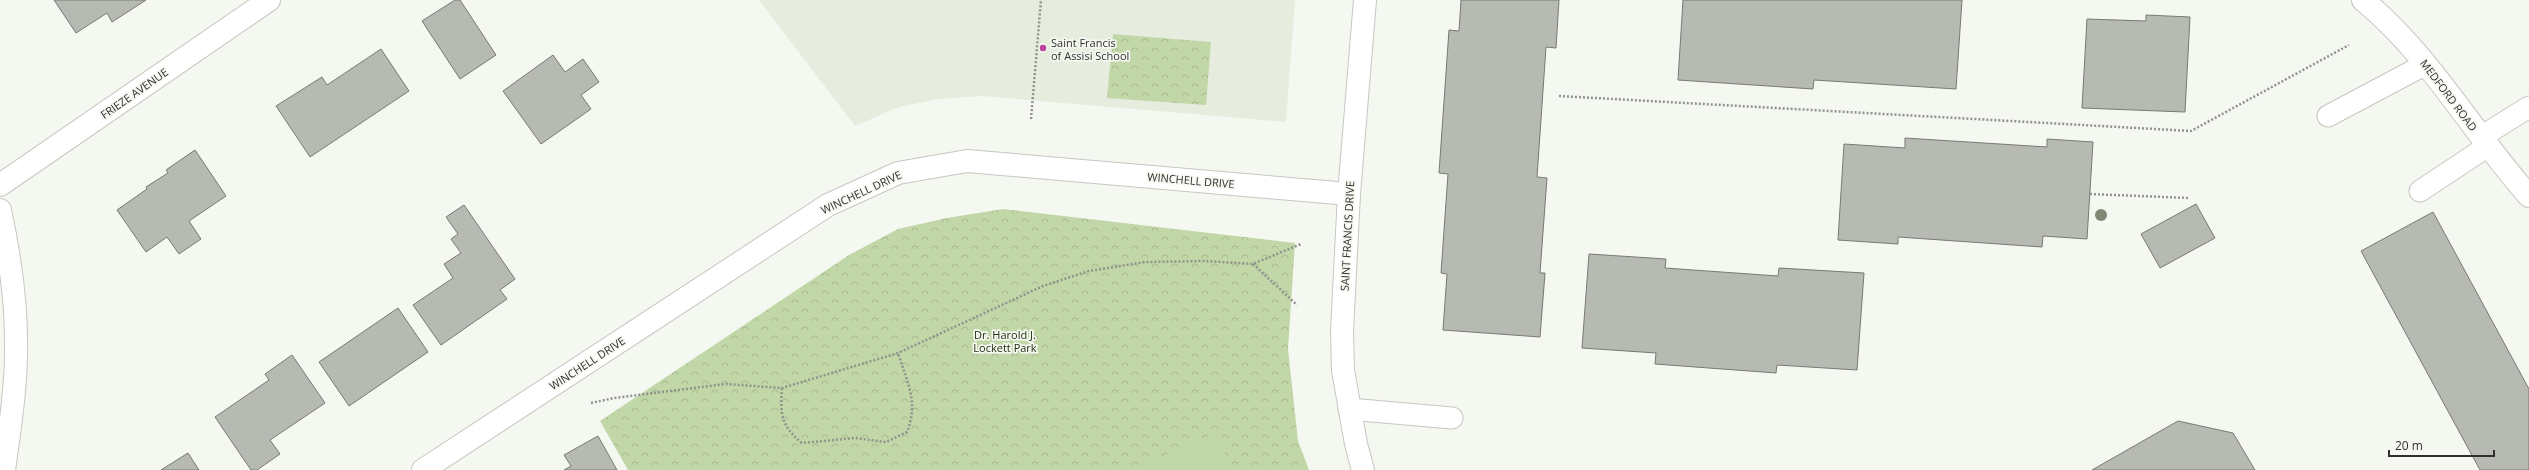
<svg xmlns="http://www.w3.org/2000/svg" width="2529" height="470" font-family="'Open Sans',sans-serif">
  <style>
    .built { fill: #e6edde }
    .park { fill: url(#park-crowns) }
    .pitch { fill: #c1d7a7 }
    .building { fill: #b6bab2; stroke: #777a73 }
    .lines { fill: none; stroke-linecap: round; stroke-linejoin: round }
    .lane-casing { stroke: #c4c8c0; stroke-width: 23 }
    .street-casing { stroke: #c4c8c0; stroke-width: 24 }
    .path { stroke: #90928d; stroke-width: 2.5; stroke-dasharray: 2 2; stroke-linecap: butt }
    .lane { stroke: #fff; stroke-width: 21 }
    .street { stroke: #fff; stroke-width: 22 }
    .tree { fill: #818974 }
    .poi-dot { fill: #b9459e; stroke: #f5f8f1; stroke-width: 1.5 }
    .labels { text-anchor: middle; dominant-baseline: central; stroke-width: 3.5; stroke-linejoin: round; paint-order: stroke }
    .poi-label { font-size: 11px; fill: #2f302d; stroke: #f5f8f1; text-anchor: start }
    .street-label { font-size: 11px; fill: #2f302d; stroke: #f5f8f1 }
    .park-label { font-size: 11px; fill: #222f0e; stroke: #f5f8f1 }
  </style>
  <defs>
    <pattern id="park-crowns" width="20" height="18" patternUnits="userSpaceOnUse"><rect width="20" height="18" fill="#c1d7a7"/><path d="M2 6a3 3 0 1 1 6 0M12 15a3 3 0 1 1 6 0" fill="none" stroke="#a6b990"/></pattern>
  </defs>
  <rect width="100%" height="100%" fill="#f5f8f1"/>
  <!-- built -->
  <polygon class="built" points="759,0 1295,0 1286,122 982,96 939,99 899,107 855,126"/>
  <!-- park -->
  <g class="park">
    <polygon points="1113,34 1211,42 1206,105 1107,98"/>
    <polygon points="1003,209 1295,243 1288,349 1298,441 1309,470 628,470 600,421 849,255 898,229 947,218"/>
  </g>
  <!-- pitch -->
  <polygon class="pitch" points="1216,433 1232,470 1131,470"/>
  <!-- building -->
  <g class="building">
    <polygon points="54,0 146,0 112,22 107,13 76,33"/>
    <polygon points="455,0 460,0 496,55 460,79 422,21"/>
    <polygon points="1461,0 1559,0 1556,48 1546,47 1537,177 1547,178 1540,273 1545,273 1540,337 1443,330 1447,274 1441,273 1448,174 1439,173 1449,30 1459,31"/>
    <polygon points="1683,0 1962,0 1956,89 1814,80 1813,89 1678,80"/>
    <polygon points="2146,15 2190,17 2185,112 2082,108 2087,19 2146,21"/>
    <polygon points="381,49 409,91 310,157 276,106 322,77 327,85"/>
    <polygon points="553,55 565,72 583,59 599,82 581,95 591,109 541,144 503,91"/>
    <polygon points="1905,138 2047,147 2047,139 2093,142 2087,239 2043,236 2042,247 1898,237 1898,244 1838,240 1844,144 1905,148"/>
    <polygon points="195,150 226,196 189,221 201,239 179,254 167,237 146,252 117,210 147,189 146,187 168,173 166,170"/>
    <polygon points="2196,204 2215,238 2160,268 2141,234"/>
    <polygon points="464,205 515,279 500,290 507,299 441,345 413,305 453,278 444,264 461,253 451,239 458,234 446,217"/>
    <polygon points="2433,212 2529,389 2529,470 2480,470 2361,251"/>
    <polygon points="1589,254 1666,259 1665,268 1778,276 1779,268 1864,273 1857,370 1777,365 1776,373 1655,364 1656,353 1582,348"/>
    <polygon points="398,308 428,352 349,406 319,362"/>
    <polygon points="292,355 325,403 270,440 280,454 257,470 251,470 215,417 269,380 265,374"/>
    <polygon points="2178,421 2233,433 2255,470 2092,470"/>
    <polygon points="598,436 617,470 564,470 571,466 564,455"/>
    <polygon points="188,453 199,470 161,470"/>
  </g>
  <g class="lines">
    <!-- lane casing -->
    <g class="lane-casing">
      <g id="lane">
        <polyline points="2328,116 2426,64"/>
        <polyline points="2481,137 2529,107"/>
        <polyline points="2420,191 2488,146"/>
        <polyline points="1349,409 1452,418"/>
      </g>
    </g>
    <!-- street casing -->
    <g class="street-casing">
      <g id="street">
        <path d="M2363,0C2429,54 2472,132 2529,196"/>
        <polyline points="0,185 269,0"/>
        <path d="M0,210C9,252 16,297 16,340C17,383 10,427 4,470"/>
        <polyline points="423,470 828,205 898,173 967,161 1349,194"/>
        <polyline points="1363,470 1356,444 1343,370 1342,331 1349,194 1365,0"/>
      </g>
    </g>
    <!-- path -->
    <g class="path">
      <polyline points="1559,96 2191,131 2349,45"/>
      <polyline points="1031,119 1041,0"/>
      <polyline points="2090,194 2189,198"/>
      <polyline points="1253,264 1297,305"/>
      <path d="M782,388C780,414 781,426 802,443L855,438L886,442L907,432C919,402 907,382 898,353"/>
      <polyline points="591,403 614,398 726,384 782,388 898,353 1043,286 1089,271 1145,262 1205,261 1253,264 1301,244"/>
    </g>
    <!-- lane -->
    <use href="#lane" class="lane"/>
    <!-- street -->
    <use href="#street" class="street"/>
  </g>
  <!-- trees -->
  <circle class="tree" cx="2101" cy="215" r="6"/>
  <!-- markers -->
  <circle class="poi-dot" cx="1043" cy="48" r="4"/>
  <g class="labels">
    <!-- poi labels -->
    <g class="poi-label">
      <text x="1051" y="42">Saint Francis<tspan x="1051" dy="13">of Assisi School</tspan></text>
    </g>
    <!-- street labels -->
    <g class="street-label">
      <text transform="translate(134 93) rotate(-35)">FRIEZE AVENUE</text>
      <text transform="translate(2449 95) rotate(53)">MEDFORD ROAD</text>
      <text transform="translate(1191 180) rotate(5)">WINCHELL DRIVE</text>
      <text transform="translate(861 192) rotate(-25)">WINCHELL DRIVE</text>
      <text transform="translate(1347 236) rotate(-87)">SAINT FRANCIS DRIVE</text>
      <text transform="translate(587 363) rotate(-33)">WINCHELL DRIVE</text>
    </g>
    <!-- park labels -->
    <g class="park-label">
      <text x="1005" y="334">Dr. Harold J.<tspan x="1005" dy="13">Lockett Park</tspan></text>
    </g>
  </g>
  <!-- scale -->
  <path d="M2389 450v6h105v-6" fill="none" stroke="#2f302d" stroke-width="2"/>
  <text x="2395" y="450" font-size="12" fill="#2f302d" stroke="#f5f8f1" stroke-width="3" paint-order="stroke">20 m</text>
</svg>
